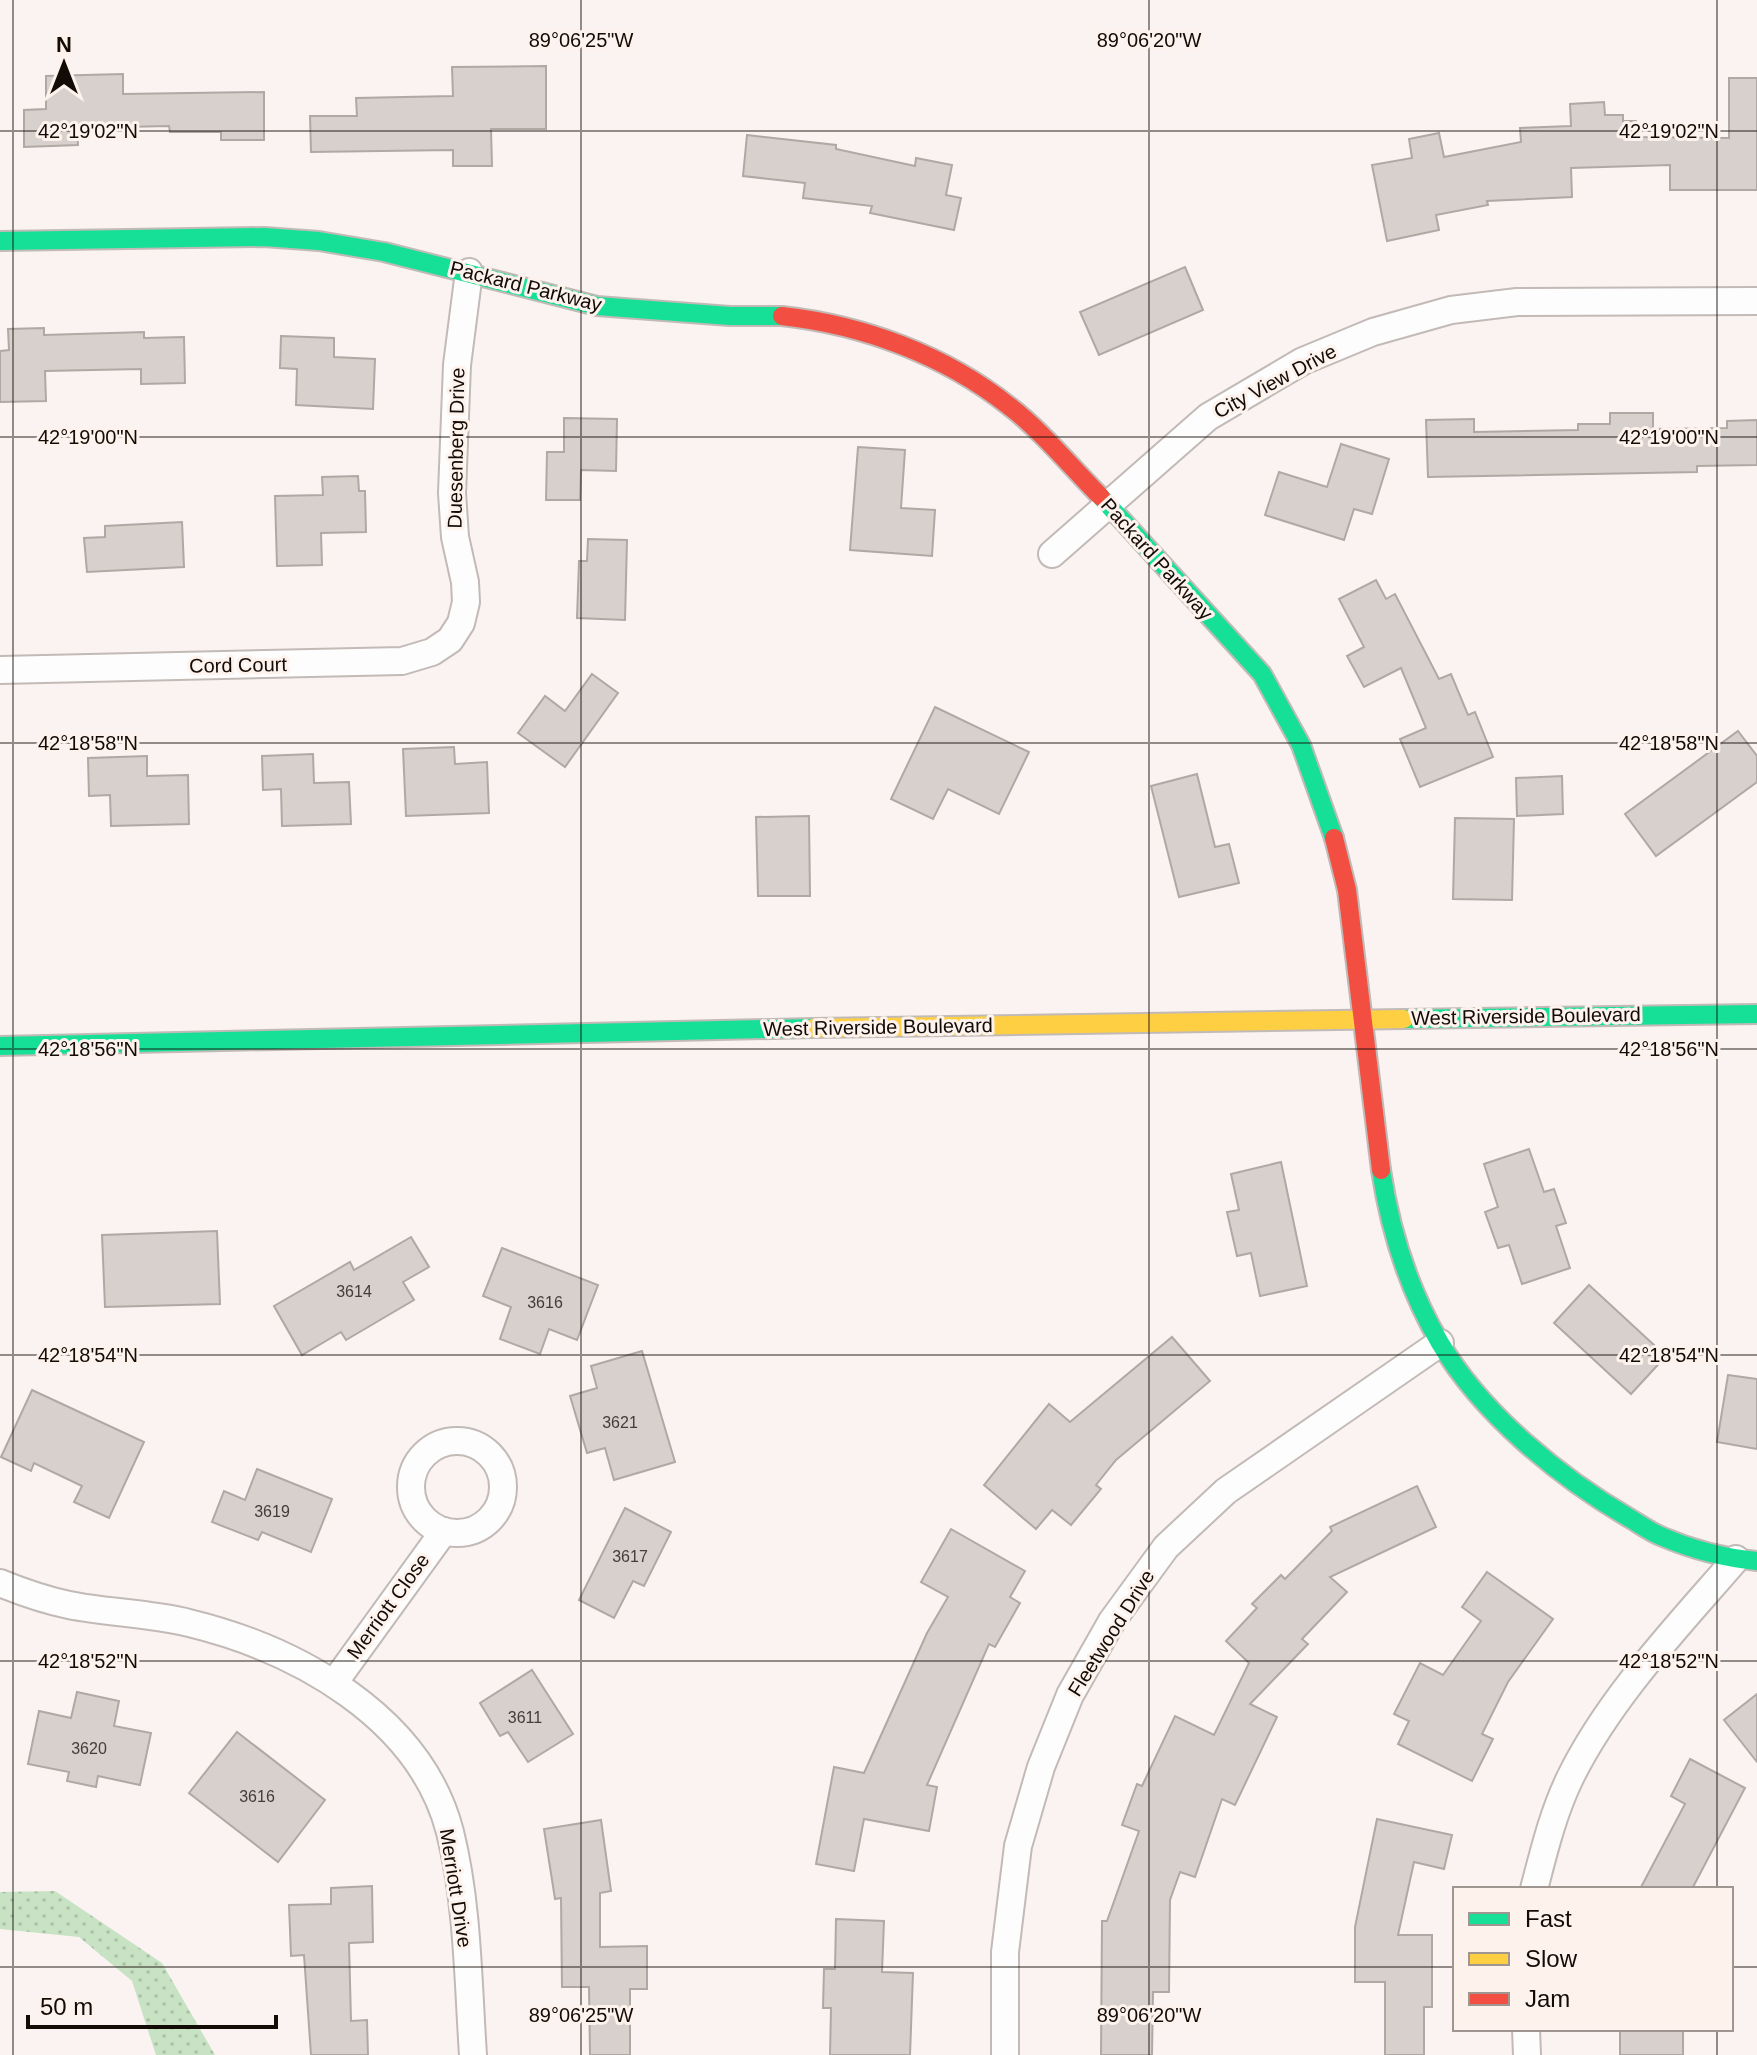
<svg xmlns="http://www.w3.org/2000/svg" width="1757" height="2055" font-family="Arial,sans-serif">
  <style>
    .grass { fill: url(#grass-dots) }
    .building { fill: #d8d0cc; stroke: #b0a8a5; stroke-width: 2 }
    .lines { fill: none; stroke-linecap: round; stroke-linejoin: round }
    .street-casing { stroke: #c2bab6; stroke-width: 30 }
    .fast-casing { stroke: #c2bab6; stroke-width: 22 }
    .slow-casing { stroke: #c2bab6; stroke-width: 22 }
    .jam-casing { stroke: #c2bab6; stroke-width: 22 }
    .street { stroke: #fefdfd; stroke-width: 26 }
    .fast { stroke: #16e098; stroke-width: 18 }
    .slow { stroke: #ffcf43; stroke-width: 18 }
    .jam { stroke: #f24e42; stroke-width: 18 }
    .ticks { fill: none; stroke: #130b06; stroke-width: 2; stroke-opacity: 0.45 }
    .labels { text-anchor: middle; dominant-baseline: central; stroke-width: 6; stroke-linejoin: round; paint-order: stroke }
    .number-label { font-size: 16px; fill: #443c38 }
    .street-label { font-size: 20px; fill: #130b06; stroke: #fef2ed }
    .ticks-label { font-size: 20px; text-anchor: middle; fill: #130b06; stroke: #fef2ed; stroke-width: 6; stroke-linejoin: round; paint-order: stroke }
  </style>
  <defs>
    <pattern id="grass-dots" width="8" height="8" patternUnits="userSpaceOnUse" patternTransform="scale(2)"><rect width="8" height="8" fill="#c8e2c4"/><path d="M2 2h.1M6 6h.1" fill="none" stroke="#abc1a7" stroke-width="1.8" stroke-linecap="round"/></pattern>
  </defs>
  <rect width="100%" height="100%" fill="#faf3f1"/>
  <!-- grass -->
  <polygon class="grass" points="55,1891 162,1963 215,2055 156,2055 132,1981 79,1937 0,1929 0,1892"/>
  <!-- building -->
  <g class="building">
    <polygon points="546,66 546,129 491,129 492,166 453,166 453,150 311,152 310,116 357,116 356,98 453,96 452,67"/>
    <polygon points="123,74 123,94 264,92 264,140 221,140 221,132 170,132 169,126 77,128 78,145 24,147 24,110 46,109 46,76"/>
    <polygon points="1729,78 1757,78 1757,190 1670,190 1670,165 1571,168 1572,197 1487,201 1488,205 1436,215 1439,230 1387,241 1372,165 1412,158 1409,139 1439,133 1444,157 1521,142 1520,128 1571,126 1570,104 1604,102 1605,115 1623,115 1623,121 1636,121 1637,137 1729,138"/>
    <polygon points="747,135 836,145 836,149 915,166 916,158 952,165 946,195 961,198 954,230 870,213 872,206 803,198 805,183 743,176"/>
    <polygon points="1185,267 1203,310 1099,355 1080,312"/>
    <polygon points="44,328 44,335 144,332 144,338 184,337 185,383 141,384 141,369 45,371 46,401 0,402 0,351 9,350 8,329"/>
    <polygon points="281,336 334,338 334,357 375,359 373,409 296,405 297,369 280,368"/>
    <polygon points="1610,413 1653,413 1653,429 1727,428 1727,421 1757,420 1757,465 1697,466 1697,472 1428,477 1426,420 1474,419 1474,432 1578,430 1578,424 1610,424"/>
    <polygon points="564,418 617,419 616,471 581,470 580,500 546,500 547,452 564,452"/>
    <polygon points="1341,444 1389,459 1372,514 1354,509 1344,540 1265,515 1279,472 1327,487"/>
    <polygon points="858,447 905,450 901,508 935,510 932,556 850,550"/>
    <polygon points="358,476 359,491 365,491 366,532 321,533 322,565 277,566 275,496 323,495 322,477"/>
    <polygon points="182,522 184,567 87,572 84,538 105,537 105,526"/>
    <polygon points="588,539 627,540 625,620 577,618 579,561 587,561"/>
    <polygon points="1376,580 1386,599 1395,594 1439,679 1451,674 1468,715 1475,712 1493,757 1420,787 1400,739 1426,728 1401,668 1364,687 1347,656 1364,647 1339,599"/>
    <polygon points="592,674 618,693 565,767 518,733 545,696 565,711"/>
    <polygon points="935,707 1029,752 999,814 948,789 933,819 891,799"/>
    <polygon points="1738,731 1757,756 1757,782 1656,856 1625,814"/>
    <polygon points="454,747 455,764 487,762 489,813 406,816 403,749"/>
    <polygon points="313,754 314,783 349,782 351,824 282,826 281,789 263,790 262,756"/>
    <polygon points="147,756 147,776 188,775 189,824 111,826 110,795 89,796 88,758"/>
    <polygon points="1197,774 1215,847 1229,844 1239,883 1179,897 1151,786"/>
    <polygon points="1562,776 1563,814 1517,816 1516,778"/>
    <polygon points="809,816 810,896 758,896 756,817"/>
    <polygon points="1455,818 1514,819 1512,900 1453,899"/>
    <polygon points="1529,1149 1544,1192 1554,1189 1566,1223 1556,1226 1570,1268 1522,1284 1509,1245 1498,1248 1485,1212 1498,1207 1484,1164"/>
    <polygon points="1281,1162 1307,1286 1260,1296 1251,1253 1237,1256 1227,1212 1239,1210 1231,1174"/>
    <polygon points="217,1231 220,1304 105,1307 102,1235"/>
    <polygon points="411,1237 429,1267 403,1282 414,1300 346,1340 341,1332 302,1355 274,1306 350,1262 354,1270"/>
    <polygon points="502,1248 598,1285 577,1340 549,1329 540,1354 500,1339 511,1307 483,1296"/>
    <polygon points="1589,1285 1666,1356 1631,1394 1554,1323"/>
    <polygon points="1172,1337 1210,1381 1116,1460 1096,1485 1101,1489 1071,1525 1052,1510 1036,1529 984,1485 1049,1404 1070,1422"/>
    <polygon points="642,1351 675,1462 614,1480 605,1448 587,1453 570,1396 597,1388 591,1366"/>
    <polygon points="1728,1375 1757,1379 1757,1449 1717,1442"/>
    <polygon points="32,1390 144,1442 109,1518 74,1502 82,1486 34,1463 31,1471 1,1457"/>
    <polygon points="257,1469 332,1499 311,1552 262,1532 258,1540 212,1522 224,1491 245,1500"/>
    <polygon points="1417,1486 1436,1527 1330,1577 1347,1592 1302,1639 1308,1644 1250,1704 1277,1717 1235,1805 1222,1799 1195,1877 1180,1872 1170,1900 1169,1992 1153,1992 1152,2055 1101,2055 1102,1921 1107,1921 1139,1831 1122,1825 1137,1784 1142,1786 1175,1716 1214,1735 1249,1663 1226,1641 1257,1608 1252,1604 1281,1575 1285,1579 1332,1531 1330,1527"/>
    <polygon points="625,1508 671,1532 644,1586 633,1581 614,1618 579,1600"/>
    <polygon points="951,1529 1025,1571 1010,1597 1020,1603 995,1647 989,1644 927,1785 937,1787 929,1831 864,1819 854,1871 816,1864 834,1767 864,1773 927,1633 948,1597 921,1582"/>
    <polygon points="1487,1572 1553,1619 1508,1682 1482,1734 1493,1739 1472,1781 1398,1744 1409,1721 1394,1714 1420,1663 1443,1675 1481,1621 1462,1607"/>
    <polygon points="532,1670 573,1734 528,1762 508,1732 500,1736 480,1703"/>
    <polygon points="77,1692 119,1701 114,1726 151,1733 140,1785 98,1776 96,1787 67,1781 69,1772 28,1764 39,1711 71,1718"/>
    <polygon points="1757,1694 1757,1762 1724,1720"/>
    <polygon points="237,1732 325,1800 278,1862 189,1793"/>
    <polygon points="1690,1759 1745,1788 1692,1889 1640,1889 1685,1804 1671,1796"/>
    <polygon points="1377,1819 1452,1835 1444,1869 1414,1862 1398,1935 1432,1935 1432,2007 1424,2007 1424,2055 1385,2055 1385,1982 1355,1982 1355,1927"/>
    <polygon points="601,1820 611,1891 600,1893 600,1947 647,1946 647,1989 630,1989 630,2055 590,2055 589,1987 562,1987 561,1898 555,1899 544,1829"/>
    <polygon points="372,1886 373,1942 349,1943 351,2021 367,2020 368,2055 311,2055 304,1955 291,1956 289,1905 331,1904 331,1888"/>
    <polygon points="836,1919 884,1921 882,1972 913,1973 910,2055 830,2055 831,2008 823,2008 824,1969 835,1969"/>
    <rect x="1620" y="2029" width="63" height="26"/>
  </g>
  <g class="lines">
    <!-- street casing -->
    <g class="street-casing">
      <g id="street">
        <polyline points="1052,554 1208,417 1303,361 1373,332 1451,310 1517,302 1757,301"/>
        <polyline points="0,670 402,661 432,652 450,640 461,623 466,602 465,582 455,537 452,493 457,365 469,272"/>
        <circle cx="457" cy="1487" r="46"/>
        <path d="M0,1583C22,1592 45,1600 69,1605C108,1613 150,1613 189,1623C296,1649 420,1716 450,1832C468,1904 468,1982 473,2055"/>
        <polyline points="334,1683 444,1531"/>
        <path d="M1534,1889C1544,1851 1553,1813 1570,1778C1609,1698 1678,1626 1736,1559"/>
        <polyline points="1526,2029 1527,2055"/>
        <polyline points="1005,2055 1005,1952 1018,1846 1041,1767 1070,1695 1112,1621 1166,1547 1226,1491 1440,1343"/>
      </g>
    </g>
    <!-- fast casing -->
    <g class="fast-casing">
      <g id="fast">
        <polyline points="0,241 264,237 319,241 384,252 597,306 730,316 782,316"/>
        <polyline points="1101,497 1262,674 1301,745 1334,838"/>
        <polyline points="1404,1019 1757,1014"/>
        <polyline points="0,1046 813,1028"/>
        <path d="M1381,1170C1390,1230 1409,1290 1440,1343C1482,1414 1560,1478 1631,1519C1641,1525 1652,1533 1663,1537C1691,1549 1726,1558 1757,1561"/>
      </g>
    </g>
    <!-- slow casing -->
    <g class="slow-casing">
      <polyline id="slow" points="813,1028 1404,1019"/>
    </g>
    <!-- jam casing -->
    <g class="jam-casing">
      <g id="jam">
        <path d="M782,316C863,325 945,355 1009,406C1041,430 1072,468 1101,497"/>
        <polyline points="1334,838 1347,890 1381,1170"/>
      </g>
    </g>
    <!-- street -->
    <use href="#street" class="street"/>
    <!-- fast -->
    <use href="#fast" class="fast"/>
    <!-- slow -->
    <use href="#slow" class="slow"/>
    <!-- jam -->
    <use href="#jam" class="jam"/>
  </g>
  <!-- ticks -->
  <path class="ticks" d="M13,0V2055M581,0V2055M1149,0V2055M1717,0V1889M0,131H1757M0,437H1757M0,743H1757M0,1049H1757M0,1355H1757M0,1661H1757M0,1967H1455M1731,1967H1757M1717,2029V2055"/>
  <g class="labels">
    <!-- number labels -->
    <g class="number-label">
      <text x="354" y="1291">3614</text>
      <text x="545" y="1302">3616</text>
      <text x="620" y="1422">3621</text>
      <text x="272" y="1511">3619</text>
      <text x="630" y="1556">3617</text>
      <text x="525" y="1717">3611</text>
      <text x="89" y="1748">3620</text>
      <text x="257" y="1796">3616</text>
    </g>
    <!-- street labels -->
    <g class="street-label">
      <text transform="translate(526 286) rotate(14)">Packard Parkway</text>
      <text transform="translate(1275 381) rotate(-28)">City View Drive</text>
      <text transform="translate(456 448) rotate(-89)">Duesenberg Drive</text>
      <text transform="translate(1157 559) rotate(48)">Packard Parkway</text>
      <text transform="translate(238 665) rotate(-1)">Cord Court</text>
      <text transform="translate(1526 1016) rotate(-1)">West Riverside Boulevard</text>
      <text transform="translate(878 1027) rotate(-1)">West Riverside Boulevard</text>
      <text transform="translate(388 1606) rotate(-54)">Merriott Close</text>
      <text transform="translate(1111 1633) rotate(-58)">Fleetwood Drive</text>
      <text transform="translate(456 1888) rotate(81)">Merriott Drive</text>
    </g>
  </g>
  <g class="ticks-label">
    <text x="581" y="47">89°06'25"W</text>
    <text x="1149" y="47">89°06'20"W</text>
    <text x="88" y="138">42°19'02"N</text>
    <text x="1669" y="138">42°19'02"N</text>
    <text x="88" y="444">42°19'00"N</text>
    <text x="1669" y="444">42°19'00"N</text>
    <text x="88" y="750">42°18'58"N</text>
    <text x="1669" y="750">42°18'58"N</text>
    <text x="88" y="1056">42°18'56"N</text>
    <text x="1669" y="1056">42°18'56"N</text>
    <text x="88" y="1362">42°18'54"N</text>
    <text x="1669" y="1362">42°18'54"N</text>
    <text x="88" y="1668">42°18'52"N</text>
    <text x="1669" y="1668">42°18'52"N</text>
    <text x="581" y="2022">89°06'25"W</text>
    <text x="1149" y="2022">89°06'20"W</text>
  </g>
  <!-- legend -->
  <rect x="1453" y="1887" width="280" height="144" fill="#fef2ed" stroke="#a09691" stroke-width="2"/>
  <rect x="1469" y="1913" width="40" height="12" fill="#16e098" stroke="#a09691" stroke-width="2"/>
  <text x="1525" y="1927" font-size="24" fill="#130b06">Fast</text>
  <rect x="1469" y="1953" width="40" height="12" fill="#ffcf43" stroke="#a09691" stroke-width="2"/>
  <text x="1525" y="1967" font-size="24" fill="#130b06">Slow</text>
  <rect x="1469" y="1993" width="40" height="12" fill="#f24e42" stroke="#a09691" stroke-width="2"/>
  <text x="1525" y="2007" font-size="24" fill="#130b06">Jam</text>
  <!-- north arrow -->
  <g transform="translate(64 64)" stroke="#fef2ed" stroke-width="6" paint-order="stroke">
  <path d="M0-6L14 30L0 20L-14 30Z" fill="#130b06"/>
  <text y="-12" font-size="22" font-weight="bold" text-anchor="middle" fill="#130b06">N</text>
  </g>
  <!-- scale -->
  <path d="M28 2015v12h248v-12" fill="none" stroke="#130b06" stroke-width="4"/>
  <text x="40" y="2015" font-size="24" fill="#130b06" stroke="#fef2ed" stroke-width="6" paint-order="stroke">50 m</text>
</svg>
